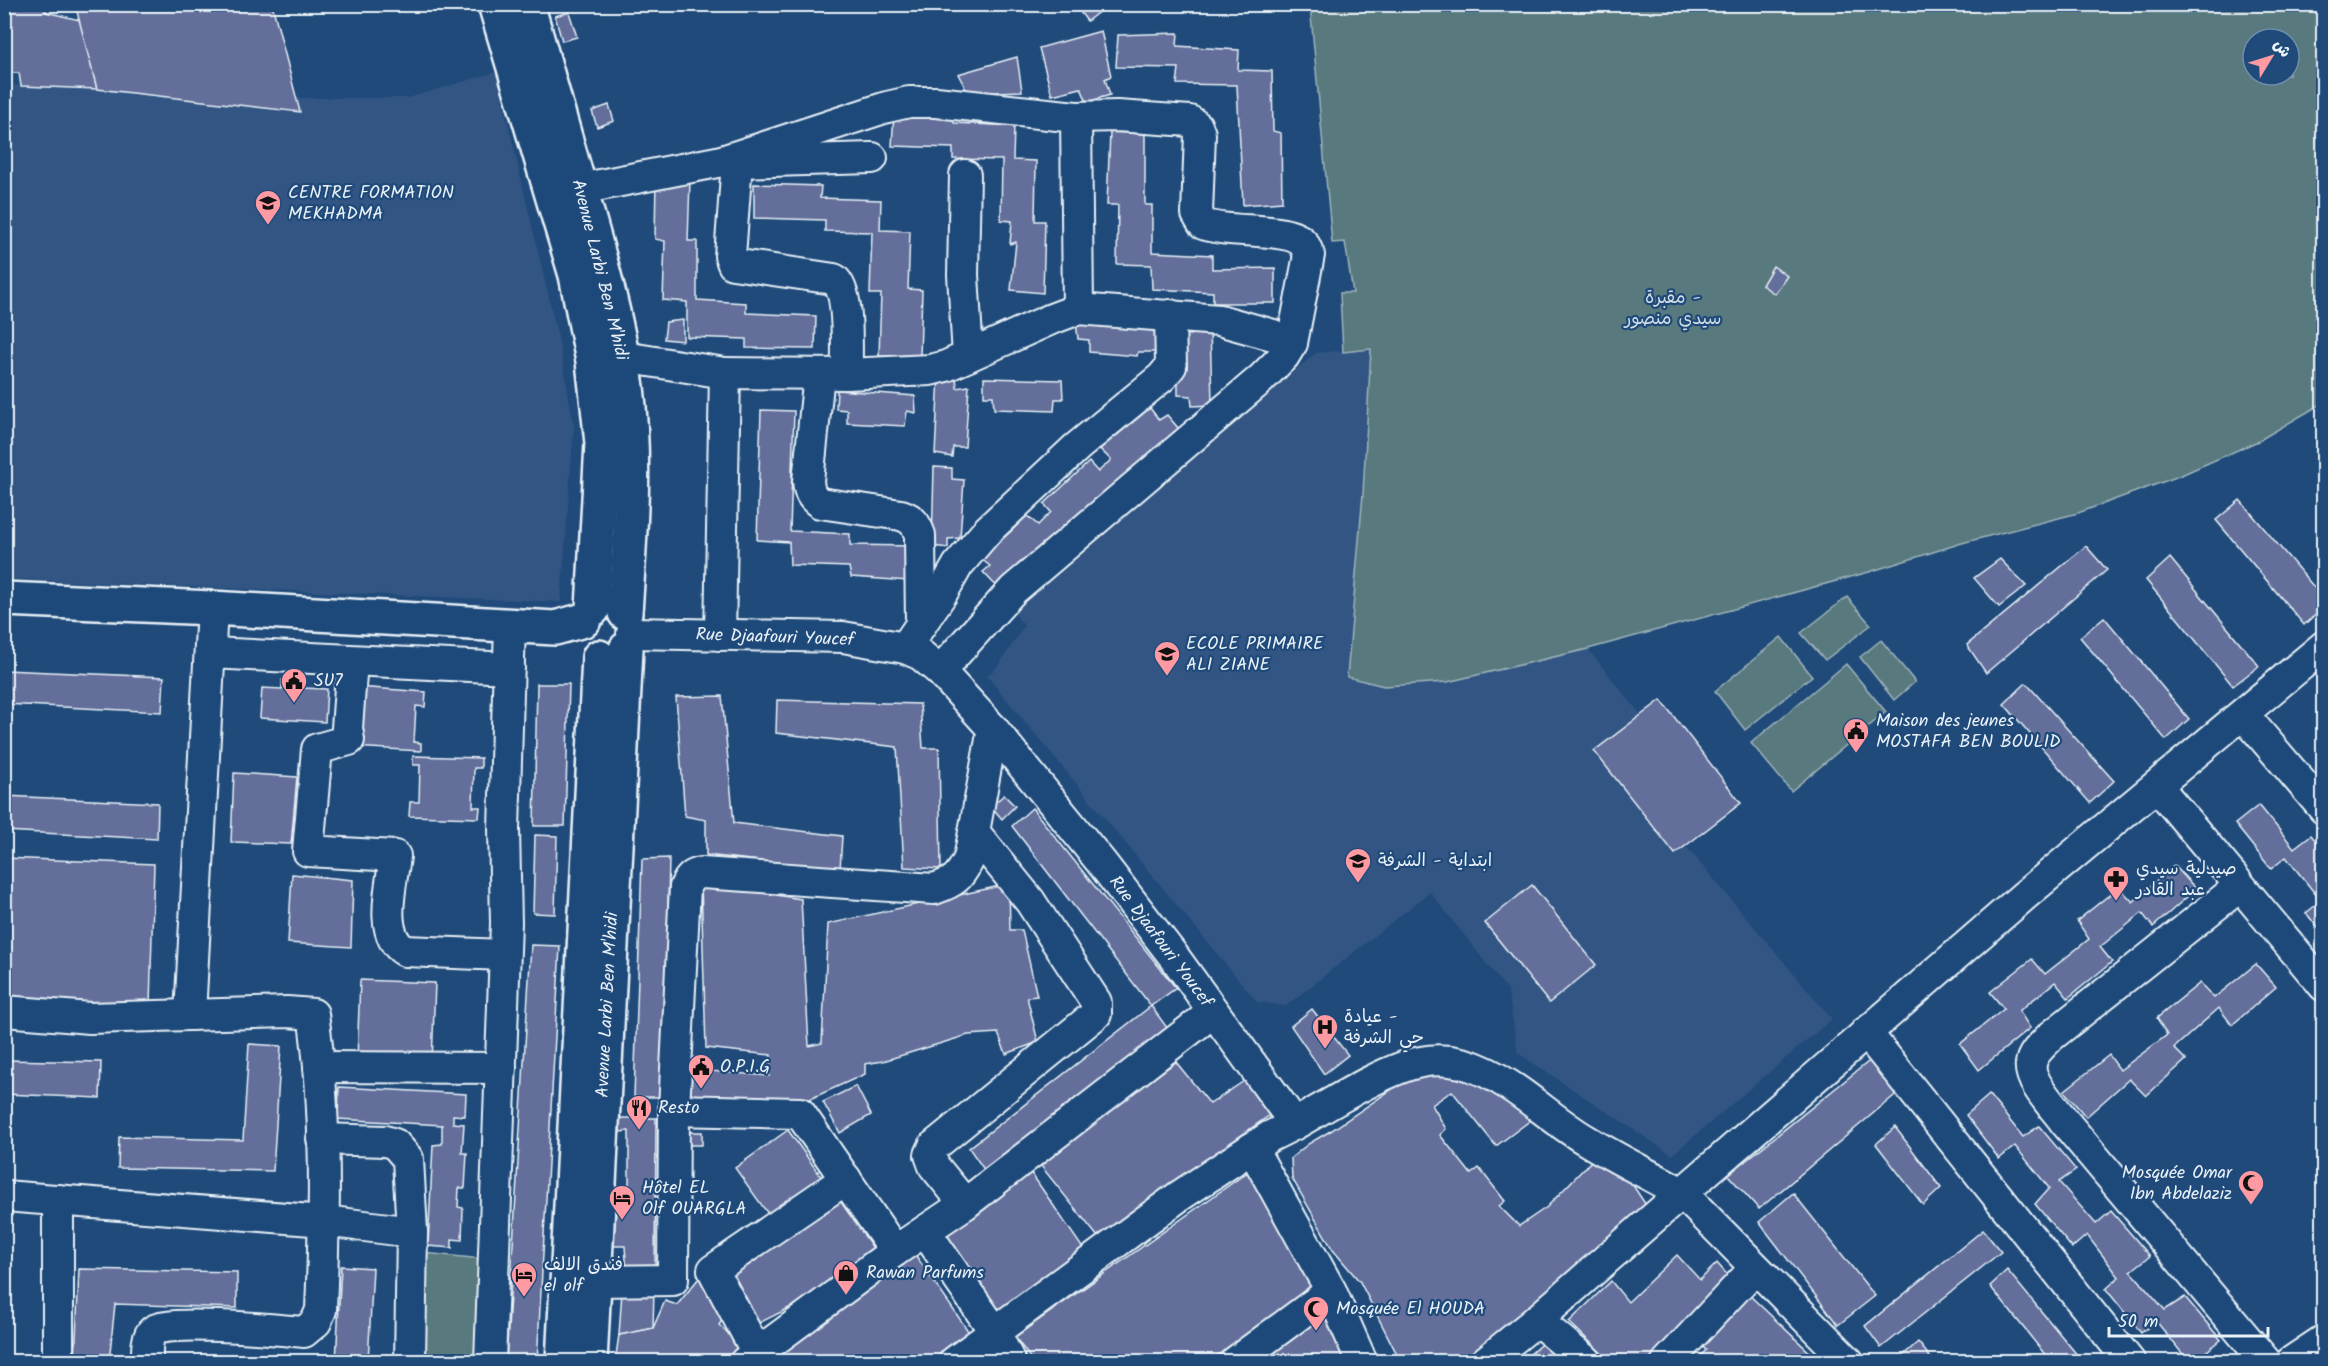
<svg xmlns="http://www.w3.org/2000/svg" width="2328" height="1366" font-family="Kalam,'Playpen Sans Arabic',sans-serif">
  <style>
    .built { fill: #335584 }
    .green { fill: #58797e; stroke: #a0b5bb; stroke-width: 1.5; fill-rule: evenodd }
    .building { fill: #636e9a; stroke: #e8f1f8; stroke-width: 1.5 }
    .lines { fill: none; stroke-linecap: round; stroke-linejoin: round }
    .minor-casing { stroke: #e8f1f8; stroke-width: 34 }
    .major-casing { stroke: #e8f1f8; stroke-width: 38 }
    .minor { stroke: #1f4a7a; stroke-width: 30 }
    .major { stroke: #1f4a7a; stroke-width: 33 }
    .labels { text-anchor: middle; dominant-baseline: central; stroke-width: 4.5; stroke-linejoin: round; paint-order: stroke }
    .poi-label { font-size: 18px; fill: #e8f1f8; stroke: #1f4a7a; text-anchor: start }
    .street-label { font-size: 18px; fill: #e8f1f8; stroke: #1f4a7a }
    .park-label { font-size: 18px; fill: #d2dfe6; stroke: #1f4a7a }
  </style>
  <rect width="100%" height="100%" fill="#1f4a7a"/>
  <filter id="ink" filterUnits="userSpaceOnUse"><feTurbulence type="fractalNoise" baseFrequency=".0167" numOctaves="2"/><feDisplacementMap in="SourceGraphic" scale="12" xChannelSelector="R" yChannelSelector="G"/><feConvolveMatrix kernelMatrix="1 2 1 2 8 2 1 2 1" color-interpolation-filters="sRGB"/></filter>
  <g filter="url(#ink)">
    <!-- built -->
    <g class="built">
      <polygon points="496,72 559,341 574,426 561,602 5,579 5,85 97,89 300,112 297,98 408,98"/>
      <polygon points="1371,348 1363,494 1447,682 1588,649 1641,715 1661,700 1741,803 1686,846 1832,1019 1672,1155 1518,1053 1508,991 1430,892 1286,1006 1257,1002 987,676 999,665 1024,626 1009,606 1316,353"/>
    </g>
    <!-- green -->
    <g class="green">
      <path d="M1310,5H2323V403L2258,441L2179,476L2078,513L1962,543L1869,572L1588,649L1447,682L1384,686L1347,677L1363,494L1371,349L1343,352L1340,293H1353L1345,242L1332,243ZM2253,39H2289V75H2253Z"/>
      <polygon points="1847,597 1871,625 1825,660 1801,633"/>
      <polygon points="1781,637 1812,676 1745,730 1715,691"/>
      <polygon points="1881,640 1915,682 1894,700 1860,657"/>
      <polygon points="1846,664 1886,712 1791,791 1751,743"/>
      <polygon points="423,1253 492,1260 483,1361 416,1362"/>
    </g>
    <!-- building -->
    <g class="building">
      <polygon points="4,4 44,4 46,12 80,20 97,89 21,86 19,73 4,73"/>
      <polygon points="75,4 272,4 300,112 97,89"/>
      <polygon points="1074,4 1109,4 1087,21"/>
      <polygon points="569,12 577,37 562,41 555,16"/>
      <polygon points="1101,31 1111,76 1105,79 1110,95 1087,102 1081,88 1052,95 1039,48"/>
      <polygon points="1178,33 1177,46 1239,50 1238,70 1272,71 1273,131 1281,133 1282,202 1243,205 1237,85 1177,84 1179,68 1116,67 1118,35"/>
      <polygon points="1017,57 1022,91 968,93 958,74"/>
      <polygon points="609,105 614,121 597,127 592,111"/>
      <polygon points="894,112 953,114 954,123 1014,126 1013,160 1036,161 1035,221 1045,221 1043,293 1011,290 1016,242 1010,244 1012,221 1001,220 1002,160 953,159 953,148 892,146"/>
      <polygon points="1110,132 1145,134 1145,205 1152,205 1152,252 1212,255 1212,269 1275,268 1275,303 1213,303 1213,292 1152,289 1151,265 1117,264 1118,205 1107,205"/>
      <polygon points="656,178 690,180 688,241 697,241 697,300 746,303 746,313 816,316 815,349 746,348 746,339 687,337 687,302 663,300 665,241 655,239"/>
      <polygon points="754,184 821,186 820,198 881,200 880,230 910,231 908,289 922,290 920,358 879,356 881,294 870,294 872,232 825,231 825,220 754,218"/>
      <polygon points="1773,266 1787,276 1775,294 1762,285"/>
      <polygon points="683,320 683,341 664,339 666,322"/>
      <polygon points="1076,322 1157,325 1155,352 1138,352 1137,356 1089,352 1089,340 1078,339"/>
      <polygon points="1190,324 1210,325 1212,405 1192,406 1191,396 1178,395 1178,334 1191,335"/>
      <polygon points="939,376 956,376 957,388 969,386 965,447 953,447 952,457 935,454"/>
      <polygon points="984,378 1062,380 1063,399 1055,399 1054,411 994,409 993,396 984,396"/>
      <polygon points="837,390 915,396 916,413 907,411 905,426 847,423 847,410 836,409"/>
      <polygon points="1150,408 1159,420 1167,415 1179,429 999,589 983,572 990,566 981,559 1027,516 1038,525 1051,512 1044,504 1089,462 1098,472 1111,460 1100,449"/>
      <polygon points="761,410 794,411 790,531 850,534 850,545 911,546 909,581 851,577 849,567 790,565 789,542 757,540"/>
      <polygon points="934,467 952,468 952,479 964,480 960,538 948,539 948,548 932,546"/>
      <polygon points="2240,500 2324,599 2324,606 2304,625 2216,520"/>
      <polygon points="2086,546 2107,570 1986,673 1967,645"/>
      <polygon points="2170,558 2259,666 2233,686 2146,580"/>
      <polygon points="2000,559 2026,586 1999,607 1974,578"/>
      <polygon points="2104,617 2189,719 2166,740 2080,637"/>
      <polygon points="4,670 164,677 162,712 4,704"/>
      <polygon points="282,680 303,680 302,688 327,689 325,722 260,718 262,688 282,689"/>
      <polygon points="2026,683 2114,781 2090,803 2004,704"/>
      <polygon points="537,684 569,684 565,826 534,826"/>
      <polygon points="357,687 426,692 425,707 416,706 414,742 421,743 421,751 353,747"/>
      <polygon points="722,696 734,823 842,836 840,870 706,855 706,820 685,816 676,697"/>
      <polygon points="777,700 920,704 923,748 939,748 941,869 904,867 897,747 776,733"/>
      <polygon points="1661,700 1741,803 1675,854 1594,751"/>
      <polygon points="413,756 481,758 481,768 474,768 473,807 480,807 479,818 409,816 410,802 419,802 420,765 413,765"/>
      <polygon points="234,773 297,777 291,844 231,842"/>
      <polygon points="1004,795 1015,806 1002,819 991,806"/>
      <polygon points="4,796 158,803 157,839 4,831"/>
      <polygon points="2259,805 2294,848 2311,835 2324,851 2324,935 2306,913 2321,901 2286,857 2271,869 2235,824"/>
      <polygon points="1032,808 1176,988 1151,1006 1012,826"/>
      <polygon points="535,835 557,836 555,914 533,913"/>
      <polygon points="4,858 154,864 150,1005 4,999"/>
      <polygon points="669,858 664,1097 634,1097 642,859"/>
      <polygon points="2174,865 2196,889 2153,927 2142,913 2100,947 2112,962 2068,998 2055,982 2019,1011 2030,1028 1979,1070 1960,1044 2004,1009 1990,992 2032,959 2045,974 2089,939 2077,921 2119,887 2133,902"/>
      <polygon points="292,874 353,880 351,947 288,943"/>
      <polygon points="701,883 801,899 809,1046 822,1043 828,924 1009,884 1010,930 1022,930 1037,996 1027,997 1038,1042 1006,1054 998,1033 968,1035 883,1061 865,1064 865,1074 799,1104 686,1095 686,1069 769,1076 771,1055 706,1048"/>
      <polygon points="1532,885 1596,965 1549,1003 1485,923"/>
      <polygon points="531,945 560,946 537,1362 506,1362"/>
      <polygon points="2256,964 2276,987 2232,1025 2219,1008 2174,1048 2186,1060 2146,1096 2129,1079 2086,1117 2064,1091 2109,1055 2120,1070 2167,1035 2157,1018 2200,983 2214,998"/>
      <polygon points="360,980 435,983 432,1063 357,1060"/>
      <polygon points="1151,1006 1168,1029 985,1171 969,1148"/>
      <polygon points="1312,1009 1348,1055 1324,1074 1291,1026"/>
      <polygon points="249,1044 281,1046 273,1171 118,1168 119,1137 243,1140"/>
      <polygon points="1873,1058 1900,1091 1759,1209 1728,1175"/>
      <polygon points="4,1060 101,1062 100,1098 4,1094"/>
      <polygon points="1176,1062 1210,1104 1250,1077 1274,1112 1098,1237 1037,1161"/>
      <polygon points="1439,1071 1497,1091 1531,1120 1496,1146 1452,1091 1432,1105 1446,1129 1440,1135 1471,1174 1479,1168 1505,1201 1499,1206 1519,1226 1547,1207 1596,1156 1628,1178 1648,1208 1468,1362 1401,1362 1360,1282 1333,1250 1292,1178 1291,1158 1308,1144 1332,1130 1407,1079"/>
      <polygon points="856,1086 871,1115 840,1133 823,1102"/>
      <polygon points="339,1087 466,1094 465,1116 453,1115 453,1123 464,1124 462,1153 467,1153 465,1188 459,1188 458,1207 463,1208 462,1240 452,1239 452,1248 428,1246 433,1145 442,1144 442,1125 338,1119"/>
      <polygon points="1989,1095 2023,1137 2039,1126 2076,1170 2059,1182 2096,1224 2111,1211 2150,1256 2131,1271 2165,1310 2185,1297 2221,1340 2193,1362 2189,1362 2156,1321 2141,1333 2106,1289 2119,1277 2087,1235 2072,1248 2035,1204 2049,1188 2015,1146 1999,1159 1966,1115"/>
      <polygon points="620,1118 656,1118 655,1274 627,1274 625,1246 613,1246 615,1200 629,1200 629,1131 620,1132"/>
      <polygon points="1895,1127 1941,1188 1923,1205 1876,1144"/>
      <polygon points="788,1130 827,1185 776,1225 735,1168"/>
      <rect x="682" y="1132" width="20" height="13"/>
      <polygon points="1027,1167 1084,1250 997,1313 939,1231"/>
      <polygon points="1252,1169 1318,1284 1208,1362 1033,1362 1015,1337"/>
      <polygon points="1793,1193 1875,1296 1838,1325 1759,1222"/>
      <polygon points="836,1195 874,1249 801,1302 755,1325 725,1271"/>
      <polygon points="1983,1230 2001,1252 1881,1348 1865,1326"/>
      <polygon points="1677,1255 1700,1280 1717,1263 1730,1278 1646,1362 1611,1362 1569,1322 1611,1281 1628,1302"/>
      <polygon points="916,1256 971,1335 934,1362 763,1362"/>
      <polygon points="341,1266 373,1268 368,1362 336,1362"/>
      <polygon points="79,1269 237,1272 237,1308 115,1304 109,1362 75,1362"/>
      <polygon points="2007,1270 2083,1362 2051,1362 1990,1286"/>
      <polygon points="699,1278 727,1313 719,1325 741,1345 721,1362 615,1362 619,1335 653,1328 665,1301 677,1305"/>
      <polygon points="654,1290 653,1328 619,1335 622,1291"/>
      <polygon points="1746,1292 1820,1362 1695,1362 1706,1350 1698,1342"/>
      <polygon points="1329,1303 1357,1362 1249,1362"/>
      <polygon points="1547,1339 1568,1362 1521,1362"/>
      <polygon points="1918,1342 1934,1362 1901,1362 1899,1359"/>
      <polygon points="211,1359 305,1362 211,1362"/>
    </g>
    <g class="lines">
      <!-- minor casing -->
      <g class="minor-casing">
        <g id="minor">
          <path d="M1076,117L1117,116L1190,121L1197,126L1200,134L1197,214L1203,224C1229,234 1289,226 1303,243C1306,246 1307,251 1309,255L1292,343"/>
          <polyline points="722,161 887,107 909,102 936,102 1076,117 1078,309"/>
          <path d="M737,162L730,256L733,264L834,279C851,292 846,352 847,374"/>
          <polyline points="965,175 963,275 968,356"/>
          <polyline points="580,189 722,161 737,162 872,158"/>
          <polyline points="598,353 725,373"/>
          <path d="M819,374L808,481C809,492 811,497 820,503L901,515C913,519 916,524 920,535L921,625"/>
          <path d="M632,633L843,637L905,648L921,655L940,671L993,729L1101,862L1175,958L1295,1124C1329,1105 1384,1069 1421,1062C1486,1049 1536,1111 1586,1140C1617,1159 1650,1175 1682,1193L1537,1320L1485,1362"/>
          <polyline points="720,635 725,373 847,374 930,370 946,366 1049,320 1078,309 1219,320 1273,335 1292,343 1284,356 1261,379 1013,590 940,671"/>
          <polyline points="905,648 941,595 958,565 988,530 1077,447 1162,377 1171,366 1170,315"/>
          <polyline points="211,653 509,668"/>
          <path d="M352,661L347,728L349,740L317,749L308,851L395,856C392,883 377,935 405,951L504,955"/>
          <polyline points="2243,714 2324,809"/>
          <polyline points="2158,787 2324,986"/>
          <path d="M2240,886L2050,1037C2043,1045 2032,1053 2031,1064C2028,1081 2054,1107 2064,1121L2266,1362"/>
          <path d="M4,1011L90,1018L287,1012L313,1014C327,1111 325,1212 321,1310L316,1322L304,1332C281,1330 165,1319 153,1331C146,1337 147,1352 147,1362"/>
          <polyline points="190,1015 212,608"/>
          <polyline points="1866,1032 2130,1362"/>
          <polyline points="319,1067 501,1068"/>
          <polyline points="674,1110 800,1113 895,1251 965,1204 1213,1012"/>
          <polyline points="1295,1124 1269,1137 1252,1148 1331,1291 1362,1362"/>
          <polyline points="322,1139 385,1141 395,1144 408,1159 412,1232 410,1362"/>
          <polyline points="4,1196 325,1221 412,1232"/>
          <polyline points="58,1200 58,1362"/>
          <polyline points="965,1204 934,1166 930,1155 934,1146 1096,1014 1096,1002 1030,901 974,832"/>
          <polyline points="925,1231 995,1332 1010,1362"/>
          <path d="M595,1281L673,1280L674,1110L685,887C689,878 693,874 702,873L934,889C955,882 959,878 969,859L993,729"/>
          <polyline points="1537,1320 1587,1362"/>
          <polyline points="757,1353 713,1270 846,1179"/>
          <polyline points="490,1362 506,923 504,829 510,625"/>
          <polyline points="745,1362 895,1251"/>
          <polyline points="954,1362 1178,1197 1252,1148"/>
          <polyline points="1235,1362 1331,1291"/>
          <polyline points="1667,1362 1755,1268"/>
          <polyline points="1849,1362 1682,1193 2025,895 2324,646"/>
          <polyline points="2291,1362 2324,1340"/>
        </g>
      </g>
      <!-- major casing -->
      <g class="major-casing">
        <g id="major">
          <polyline points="495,4 576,275 593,361 602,443 593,609"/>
          <path d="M527,4C544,61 559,118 576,175C596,244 617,315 627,387C636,461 630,538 625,613"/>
          <polyline points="4,599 212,608 555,628 584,620"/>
          <polyline points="563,1362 599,657"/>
          <polyline points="590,1362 626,649"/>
        </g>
      </g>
      <!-- minor -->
      <use href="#minor" class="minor"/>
      <!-- major -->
      <use href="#major" class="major"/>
    </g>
  </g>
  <!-- icons -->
  <defs>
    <g id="university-pin" transform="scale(1.35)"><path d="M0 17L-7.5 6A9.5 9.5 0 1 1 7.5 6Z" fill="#ff9aa2" stroke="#1f4a7a"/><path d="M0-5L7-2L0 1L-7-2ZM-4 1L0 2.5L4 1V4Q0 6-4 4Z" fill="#111"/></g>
    <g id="school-pin" transform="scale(1.35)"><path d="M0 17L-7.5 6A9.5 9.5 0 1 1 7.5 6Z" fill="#ff9aa2" stroke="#1f4a7a"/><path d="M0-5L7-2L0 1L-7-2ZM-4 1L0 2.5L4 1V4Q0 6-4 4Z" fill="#111"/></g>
    <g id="civic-pin" transform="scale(1.35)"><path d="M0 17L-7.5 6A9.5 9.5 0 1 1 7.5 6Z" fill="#ff9aa2" stroke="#1f4a7a"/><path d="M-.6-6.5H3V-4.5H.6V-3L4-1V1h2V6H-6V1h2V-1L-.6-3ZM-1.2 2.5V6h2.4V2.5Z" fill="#111"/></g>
    <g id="pharmacy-pin" transform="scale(1.35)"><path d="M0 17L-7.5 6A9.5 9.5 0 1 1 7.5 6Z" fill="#ff9aa2" stroke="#1f4a7a"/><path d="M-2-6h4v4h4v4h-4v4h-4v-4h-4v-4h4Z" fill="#111"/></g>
    <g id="hospital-pin" transform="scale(1.35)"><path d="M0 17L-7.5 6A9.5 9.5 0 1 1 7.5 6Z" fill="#ff9aa2" stroke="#1f4a7a"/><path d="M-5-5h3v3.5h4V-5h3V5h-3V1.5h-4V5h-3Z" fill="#111"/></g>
    <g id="restaurant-pin" transform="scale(1.35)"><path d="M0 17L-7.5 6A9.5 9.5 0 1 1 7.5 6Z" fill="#ff9aa2" stroke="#1f4a7a"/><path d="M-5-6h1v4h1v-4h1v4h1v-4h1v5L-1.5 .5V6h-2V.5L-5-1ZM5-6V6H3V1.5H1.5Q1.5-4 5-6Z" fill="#111"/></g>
    <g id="mosque-pin" transform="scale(1.35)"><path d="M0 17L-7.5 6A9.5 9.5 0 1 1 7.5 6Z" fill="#ff9aa2" stroke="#1f4a7a"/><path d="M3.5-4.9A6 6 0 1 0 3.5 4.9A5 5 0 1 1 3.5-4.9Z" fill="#111"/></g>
    <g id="hotel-pin" transform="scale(1.35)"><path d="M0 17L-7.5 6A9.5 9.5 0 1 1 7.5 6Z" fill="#ff9aa2" stroke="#1f4a7a"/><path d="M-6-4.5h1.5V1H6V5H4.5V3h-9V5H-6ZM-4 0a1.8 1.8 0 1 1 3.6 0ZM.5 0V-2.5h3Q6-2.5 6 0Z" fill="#111"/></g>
    <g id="shop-pin" transform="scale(1.35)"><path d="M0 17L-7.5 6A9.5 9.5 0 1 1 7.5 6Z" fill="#ff9aa2" stroke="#1f4a7a"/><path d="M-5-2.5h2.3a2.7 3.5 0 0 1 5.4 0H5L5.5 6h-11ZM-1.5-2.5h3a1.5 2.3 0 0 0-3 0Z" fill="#111"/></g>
  </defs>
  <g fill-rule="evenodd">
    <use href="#university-pin" x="268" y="203"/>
    <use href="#school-pin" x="1167" y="654"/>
    <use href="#civic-pin" x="294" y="681"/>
    <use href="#civic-pin" x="1856" y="731"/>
    <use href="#school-pin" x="1358" y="861"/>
    <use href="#pharmacy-pin" x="2116" y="879"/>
    <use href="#hospital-pin" x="1325" y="1027"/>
    <use href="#civic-pin" x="701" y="1067"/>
    <use href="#restaurant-pin" x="639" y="1108"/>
    <use href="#mosque-pin" x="2251" y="1183"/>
    <use href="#hotel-pin" x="622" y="1198"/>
    <use href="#shop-pin" x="846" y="1273"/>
    <use href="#hotel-pin" x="524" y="1275"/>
    <use href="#mosque-pin" x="1316" y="1309"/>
  </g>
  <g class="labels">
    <!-- poi labels -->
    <g class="poi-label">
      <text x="288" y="193">CENTRE FORMATION<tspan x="288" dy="21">MEKHADMA</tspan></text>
      <text x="1186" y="644">ECOLE PRIMAIRE<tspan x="1186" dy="21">ALI ZIANE</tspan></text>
      <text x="314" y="681">SU7</text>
      <text x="1876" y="721">Maison des jeunes<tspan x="1876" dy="21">MOSTAFA BEN BOULID</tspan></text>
      <text x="1378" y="861">ابتداية - الشرفة</text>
      <text x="2136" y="869">صيدلية سيدي<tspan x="2136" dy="21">عبد القادر</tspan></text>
      <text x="1344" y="1017">عيادة -<tspan x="1344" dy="21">حي الشرفة</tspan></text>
      <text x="720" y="1067">O.P.I.G</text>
      <text x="658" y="1108">Resto</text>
      <text x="2232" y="1173" text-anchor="end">Mosquée Omar<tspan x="2232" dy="21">Ibn Abdelaziz</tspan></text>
      <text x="642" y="1188">Hôtel EL<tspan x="642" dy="21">Olf OUARGLA</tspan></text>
      <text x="544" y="1265">فندق الالف<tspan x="544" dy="21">el olf</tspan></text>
      <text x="866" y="1273">Rawan Parfums</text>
      <text x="1336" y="1309">Mosquée El HOUDA</text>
    </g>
    <!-- street labels -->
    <g class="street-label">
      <text transform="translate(599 270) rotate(76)">Avenue Larbi Ben M'hidi</text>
      <text transform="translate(775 638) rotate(2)">Rue Djaafouri Youcef</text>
      <text transform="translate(1160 942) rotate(53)">Rue Djaafouri Youcef</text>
      <text transform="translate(608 1005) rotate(-87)">Avenue Larbi Ben M'hidi</text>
    </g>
    <!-- park labels -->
    <g class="park-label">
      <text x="1673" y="298">مقبرة -<tspan x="1673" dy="21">سيدي منصور</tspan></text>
    </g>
  </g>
  <!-- margin -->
  <rect width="2328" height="1366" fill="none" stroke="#1f4a7a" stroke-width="24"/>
  <rect x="12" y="12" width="2304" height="1342" fill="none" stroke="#e8f1f8" stroke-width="2" filter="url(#ink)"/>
  <!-- north arrow -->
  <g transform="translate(2271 57) rotate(52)"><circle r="28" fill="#1f4a7a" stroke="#6f8dac" stroke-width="1.5"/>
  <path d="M0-4.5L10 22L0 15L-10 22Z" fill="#ff9aa2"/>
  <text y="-9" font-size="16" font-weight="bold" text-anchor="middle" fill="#e8f1f8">ش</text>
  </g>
  <!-- scale -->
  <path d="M2109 1327v9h159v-9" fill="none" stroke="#e8f1f8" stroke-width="3"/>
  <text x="2118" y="1327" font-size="18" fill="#e8f1f8" stroke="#1f4a7a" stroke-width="4.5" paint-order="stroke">50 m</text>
</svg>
